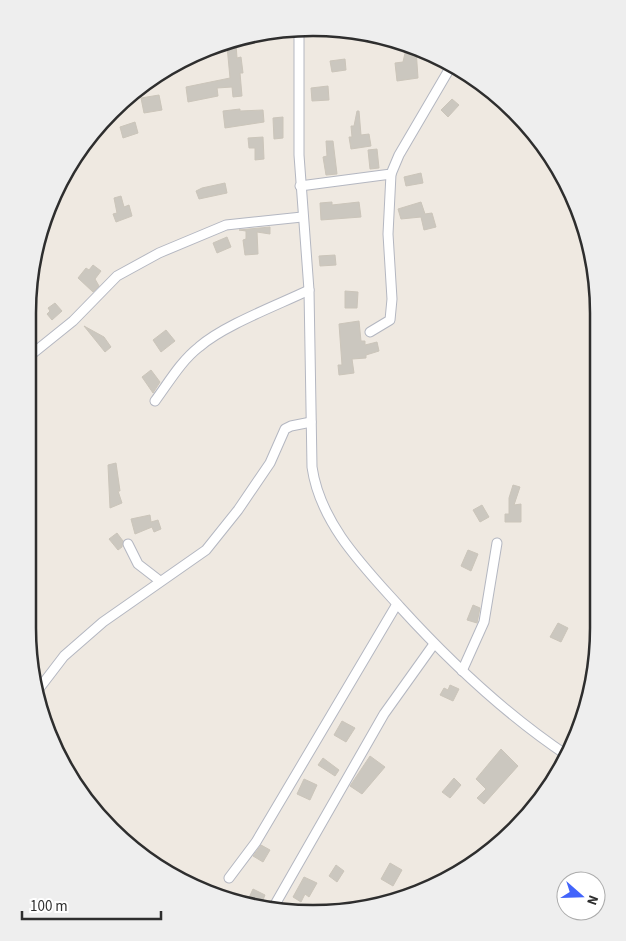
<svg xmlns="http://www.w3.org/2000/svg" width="626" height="941" font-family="'Source Sans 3',sans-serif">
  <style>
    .building { fill: #cbc7bf; stroke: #cbc5ba }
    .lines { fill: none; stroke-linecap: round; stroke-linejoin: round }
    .minor-casing { stroke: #b4b7c1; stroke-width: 11 }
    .minor { stroke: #fff; stroke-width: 9 }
    .rim { fill: none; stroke: #2e2e2e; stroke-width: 2.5 }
  </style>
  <rect width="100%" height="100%" fill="#efe9e1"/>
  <!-- building -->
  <g class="building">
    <polygon points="236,44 237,58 241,57 243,73 240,73 242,96 233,97 232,87 217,88 218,96 188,102 186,87 230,78 227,46"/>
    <polygon points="407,44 416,49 418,78 397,81 395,63 403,62"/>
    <polygon points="345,59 346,70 332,72 330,61"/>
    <polygon points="328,86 329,100 312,101 311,88"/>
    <polygon points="159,95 162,110 144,113 141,98"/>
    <polygon points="452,99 459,105 448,117 441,110"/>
    <polygon points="240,109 240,111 263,110 264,122 225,128 223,111"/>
    <polygon points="357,111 359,111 361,135 369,134 371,146 351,149 349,137 352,137 351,126 354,126"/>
    <polygon points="283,117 283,138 274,139 273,118"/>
    <polygon points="135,122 138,133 123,138 120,127"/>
    <polygon points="263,137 264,159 255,160 255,148 249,148 248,138"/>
    <polygon points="326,141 333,141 337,174 326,175 323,157 327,156"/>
    <polygon points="377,149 379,168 370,169 368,150"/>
    <polygon points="421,173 423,183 406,186 404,177"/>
    <polygon points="225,183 227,193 199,199 196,191 202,188"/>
    <polygon points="121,196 124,207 129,205 132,216 116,222 113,214 117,213 114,198"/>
    <polygon points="332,202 332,205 359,202 361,217 321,220 320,203"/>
    <polygon points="421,202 425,214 432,213 436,227 424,230 421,217 401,219 398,209"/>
    <polygon points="270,227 270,234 257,232 258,254 245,255 243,240 246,239 246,231 239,230"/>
    <polygon points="227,237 231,247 217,253 213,243"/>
    <polygon points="335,255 336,265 320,266 319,256"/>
    <polygon points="93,265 101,271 95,279 99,286 93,292 78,278 86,268 89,270"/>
    <polygon points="345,291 358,292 357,308 345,308"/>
    <polygon points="55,303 62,311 52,320 47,314 50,311 48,308"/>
    <polygon points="359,321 361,341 365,341 365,345 377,342 379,351 366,355 366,358 352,359 354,373 339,375 338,365 342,365 339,324"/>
    <polygon points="84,326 104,337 111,347 105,352"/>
    <polygon points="166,330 175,341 161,352 153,340"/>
    <polygon points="151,370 160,382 153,393 142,377"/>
    <polygon points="116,463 120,491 118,491 122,503 110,508 108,465"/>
    <polygon points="513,485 520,487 514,505 521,504 521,522 505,522 505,514 509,514 509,498"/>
    <polygon points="482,505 489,517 480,522 473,510"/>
    <polygon points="150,515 151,522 158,520 161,529 154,532 152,527 135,534 131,519"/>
    <polygon points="117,533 123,541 122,547 118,550 109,539"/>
    <polygon points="468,550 478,554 471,571 461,566"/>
    <polygon points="473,605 480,608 477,623 467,620"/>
    <polygon points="558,623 568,628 561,642 550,637"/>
    <polygon points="450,685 459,689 453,701 440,695 444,688 448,690"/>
    <polygon points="342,721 355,728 346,742 334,735"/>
    <polygon points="501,749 518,766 484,804 477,798 486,789 476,779"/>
    <polygon points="370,756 385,767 362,794 350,786"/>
    <polygon points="323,758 339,770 335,776 318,765"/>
    <polygon points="454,778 461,785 450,798 442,792"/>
    <polygon points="304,779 317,785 310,800 297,794"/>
    <polygon points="261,845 270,850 263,862 253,856"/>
    <polygon points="390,863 402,870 393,886 381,879"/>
    <polygon points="336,865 344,871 337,882 329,876"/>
    <polygon points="304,877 317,883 309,897 305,894 301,902 293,897"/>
    <polygon points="253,889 265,895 261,905 247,902"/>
  </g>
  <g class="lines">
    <!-- minor casing -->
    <g class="minor-casing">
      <g id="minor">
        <path d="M299,29V155L309,290L312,467C320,523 363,566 400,607C451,663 505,714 568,756"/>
        <polyline points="300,186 391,174 399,155 450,68"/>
        <polyline points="370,332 390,320 392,299 388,234 391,174"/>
        <polyline points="32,354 73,321 117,276 159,253 226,225 302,217"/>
        <path d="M155,401C169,382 181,361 199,347C224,325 278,305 309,290"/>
        <polyline points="128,544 138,564 160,581"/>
        <polyline points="462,671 484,622 497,543"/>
        <polyline points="38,690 64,656 103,622 206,550 238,510 270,463 285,429 291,426 311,422"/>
        <polyline points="229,878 256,842 397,604"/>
        <polyline points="273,908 384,714 434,644"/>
      </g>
    </g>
    <!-- minor -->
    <use href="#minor" class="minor"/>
  </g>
  <!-- crop -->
  <path d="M0 0H626V941H0ZM313 36H313A277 277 0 0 1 590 313V628A277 277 0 0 1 313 905H313A277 277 0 0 1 36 628V313A277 277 0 0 1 313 36Z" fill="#eee" fill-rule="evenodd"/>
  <path class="rim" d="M313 36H313A277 277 0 0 1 590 313V628A277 277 0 0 1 313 905H313A277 277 0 0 1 36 628V313A277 277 0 0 1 313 36Z"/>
  <!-- north arrow -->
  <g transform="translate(581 896) rotate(110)"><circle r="24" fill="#ffffff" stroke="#ababab"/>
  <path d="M0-4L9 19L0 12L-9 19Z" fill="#4264fb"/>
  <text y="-8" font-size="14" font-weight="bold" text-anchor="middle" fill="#2e2e2e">N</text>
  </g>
  <!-- scale -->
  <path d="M22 911v8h139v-8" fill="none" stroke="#2e2e2e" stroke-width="2.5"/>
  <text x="30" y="911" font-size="15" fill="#2e2e2e" stroke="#ffffff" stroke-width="4" paint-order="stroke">100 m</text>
</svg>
